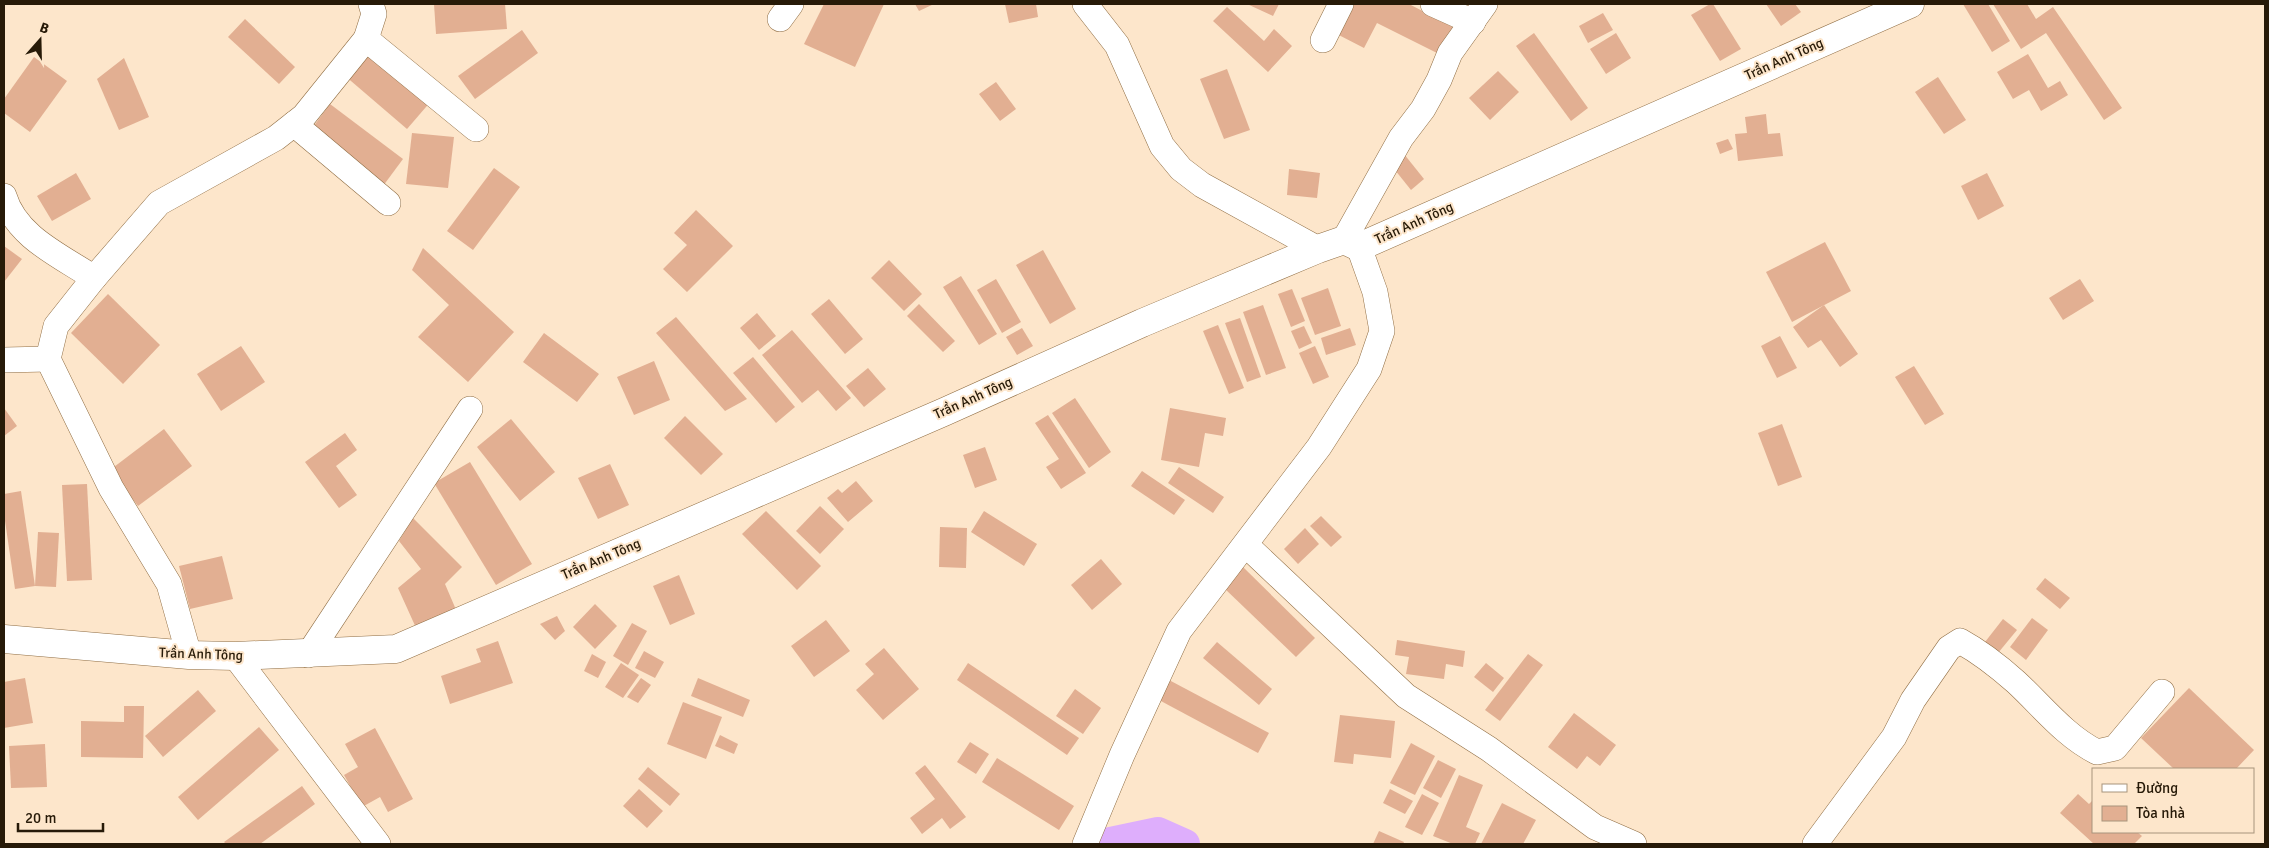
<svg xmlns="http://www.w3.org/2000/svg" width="2269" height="848" font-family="Signika,sans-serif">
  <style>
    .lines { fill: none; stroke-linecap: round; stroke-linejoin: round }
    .canal { stroke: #deaefc; stroke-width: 30 }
    .building { fill: #e2af92 }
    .minor-casing { stroke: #906e44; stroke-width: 26 }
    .tertiary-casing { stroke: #906e44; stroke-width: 29 }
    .minor { stroke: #fff; stroke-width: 25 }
    .tertiary { stroke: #fff; stroke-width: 28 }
    .labels { text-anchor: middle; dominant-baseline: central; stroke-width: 4; stroke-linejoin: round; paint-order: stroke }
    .street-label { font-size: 14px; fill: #271a08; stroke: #fde6cb }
  </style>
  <rect width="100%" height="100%" fill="#fde6cb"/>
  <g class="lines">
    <!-- canal -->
    <polyline class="canal" points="1101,844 1158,832 1185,844"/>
  </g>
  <!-- building -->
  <g class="building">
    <polygon points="434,4 505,4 507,29 436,34"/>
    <polygon points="824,4 884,4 855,67 804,44"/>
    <polygon points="915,4 934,4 919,11"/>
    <polygon points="1005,4 1036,4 1038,17 1009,23"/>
    <polygon points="1247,4 1279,4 1273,16"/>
    <polygon points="1345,4 1409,4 1459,30 1445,57 1377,23 1364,48 1331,31"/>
    <polygon points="1710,4 1713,4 1741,49 1720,61 1691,15"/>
    <polygon points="1766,4 1795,4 1801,12 1781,26"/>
    <polygon points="1963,4 1988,4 2010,41 1992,52"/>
    <polygon points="1993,4 2027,4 2036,19 2053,7 2122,108 2104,120 2046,33 2021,49"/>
    <polygon points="1227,7 1264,41 1274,29 1292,46 1268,72 1213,21"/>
    <polygon points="1603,13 1613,30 1588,43 1579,26"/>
    <polygon points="245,19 295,67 279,84 228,37"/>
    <polygon points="522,30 538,53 475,99 458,76"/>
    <polygon points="1534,33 1588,108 1571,121 1516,46"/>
    <polygon points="1616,33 1631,58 1606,74 1590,49"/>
    <polygon points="368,47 432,100 407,129 344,75"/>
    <polygon points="2028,54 2048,88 2060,81 2068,95 2041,111 2029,90 2013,99 1997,72"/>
    <polygon points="34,57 67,81 30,132 4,113 4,99"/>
    <polygon points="124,58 149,117 119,130 97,79"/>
    <polygon points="1227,69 1250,130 1224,139 1200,79"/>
    <polygon points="1498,71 1519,92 1490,120 1469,98"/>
    <polygon points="1938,77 1966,120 1944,134 1915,92"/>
    <polygon points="996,82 1016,109 1000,121 979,94"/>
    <polygon points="330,104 403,159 383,186 310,131"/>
    <polygon points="1766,114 1768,134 1780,133 1783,156 1738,161 1735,134 1747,133 1745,117"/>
    <polygon points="412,133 454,137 448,188 406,184"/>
    <polygon points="1728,139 1733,149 1720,154 1716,143"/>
    <polygon points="1404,154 1424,179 1411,190 1391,165"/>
    <polygon points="494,168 520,187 473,250 447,231"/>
    <polygon points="1289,169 1320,173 1317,198 1287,195"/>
    <polygon points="76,173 91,199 52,221 37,196"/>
    <polygon points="1987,173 2004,206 1978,220 1961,186"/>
    <polygon points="696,210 733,246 687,292 663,269 687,245 674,233"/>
    <polygon points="1825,242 1851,291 1792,322 1766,272"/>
    <polygon points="4,246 22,259 4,282"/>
    <polygon points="423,248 514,332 468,382 418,337 449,305 412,270"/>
    <polygon points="1043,250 1076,309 1050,324 1016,265"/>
    <polygon points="889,260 922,294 904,311 871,278"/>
    <polygon points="961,276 997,334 979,345 943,287"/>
    <polygon points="996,279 1021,322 1002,333 977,290"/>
    <polygon points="2080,279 2094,301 2063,320 2049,298"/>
    <polygon points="1328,288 1341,326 1315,335 1301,298"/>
    <polygon points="1292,289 1305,321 1291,327 1278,294"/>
    <polygon points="108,294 160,345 123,384 71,333"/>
    <polygon points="829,299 863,339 845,354 811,314"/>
    <polygon points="919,304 955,341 943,352 907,316"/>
    <polygon points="1263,305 1286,368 1266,375 1243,312"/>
    <polygon points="1824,305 1858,354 1840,367 1821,340 1808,348 1793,327"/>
    <polygon points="757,313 776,336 759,350 740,328"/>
    <polygon points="676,317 747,399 725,411 656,333"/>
    <polygon points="1240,318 1261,377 1247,382 1225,323"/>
    <polygon points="1218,325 1244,388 1229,394 1203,331"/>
    <polygon points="1304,326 1312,343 1299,349 1291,331"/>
    <polygon points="1022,328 1033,346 1017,355 1006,337"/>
    <polygon points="1350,328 1356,345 1326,355 1321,338"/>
    <polygon points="792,330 851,398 836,411 818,390 802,403 762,355"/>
    <polygon points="544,333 599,374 577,402 523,362"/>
    <polygon points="1780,336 1797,368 1777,378 1761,346"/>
    <polygon points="241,346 265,382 221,411 197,374"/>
    <polygon points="1315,346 1329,377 1313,384 1299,353"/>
    <polygon points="753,357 795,407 776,423 733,373"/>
    <polygon points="654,361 670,400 634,415 617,377"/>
    <polygon points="1914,366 1944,414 1925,425 1895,377"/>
    <polygon points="868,368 886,389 864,407 846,386"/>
    <polygon points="1075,398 1111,452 1089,468 1052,413"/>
    <polygon points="4,408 17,426 4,436"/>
    <polygon points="1170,408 1226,418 1223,436 1205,433 1199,467 1161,460"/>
    <polygon points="1048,415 1086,473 1061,489 1046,467 1059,459 1035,423"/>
    <polygon points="685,416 723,454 701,475 664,438"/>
    <polygon points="511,419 555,472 520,501 477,447"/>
    <polygon points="1782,424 1802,477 1778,486 1758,433"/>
    <polygon points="164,429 192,466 138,506 110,470"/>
    <polygon points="345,433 357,450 336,466 357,495 339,508 305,462"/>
    <polygon points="985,447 997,480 975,488 963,455"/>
    <polygon points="470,462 532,564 496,585 434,483"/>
    <polygon points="610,464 629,505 598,519 578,478"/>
    <polygon points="1179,467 1224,497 1213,513 1168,483"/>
    <polygon points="1142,471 1185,500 1174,515 1131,486"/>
    <polygon points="856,481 873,501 848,522 827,498 838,489 842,493"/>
    <polygon points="87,484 92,580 67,581 62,485"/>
    <polygon points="21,491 35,586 15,589 4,514 4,494"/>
    <polygon points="820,506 844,529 820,554 796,531"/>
    <polygon points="766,511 821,566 797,590 742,534"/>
    <polygon points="984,511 1037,544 1024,566 971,532"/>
    <polygon points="1321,516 1342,537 1331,547 1310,526"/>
    <polygon points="413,518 462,567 445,584 457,612 417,630 398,588 421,569 399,541"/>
    <polygon points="940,527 967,528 966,568 939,567"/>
    <polygon points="1305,528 1319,544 1298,564 1284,549"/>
    <polygon points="38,532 59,533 56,587 35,586"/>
    <polygon points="222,556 233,599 190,609 179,566"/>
    <polygon points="1101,559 1122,584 1092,610 1071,585"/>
    <polygon points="1243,567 1315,638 1296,657 1223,587"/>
    <polygon points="679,575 695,614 670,625 653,586"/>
    <polygon points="2045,578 2070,598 2060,609 2036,589"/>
    <polygon points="595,604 617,626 595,649 573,627"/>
    <polygon points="557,616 565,631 555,640 540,624"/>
    <polygon points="2032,618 2048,630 2026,660 2010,647"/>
    <polygon points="2003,619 2017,630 1998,653 1985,642"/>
    <polygon points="826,620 850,651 814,677 791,646"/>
    <polygon points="632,623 647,631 628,665 613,656"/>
    <polygon points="1397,640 1465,651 1463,667 1446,664 1444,679 1406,674 1409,657 1395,655"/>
    <polygon points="498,641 513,683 450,704 441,676 481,662 476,649"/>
    <polygon points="1217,642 1272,689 1259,705 1203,658"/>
    <polygon points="884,648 919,689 883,720 856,690 874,674 865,664"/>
    <polygon points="644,651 664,662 655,678 635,668"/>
    <polygon points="592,654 606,662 598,678 584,671"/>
    <polygon points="1528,654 1543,665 1500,721 1485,710"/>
    <polygon points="621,663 639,675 623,698 605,687"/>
    <polygon points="968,663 1079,738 1067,755 957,680"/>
    <polygon points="1486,663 1504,678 1493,692 1474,677"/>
    <polygon points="25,678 33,723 4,728 4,682"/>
    <polygon points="641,678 651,685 638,703 627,697"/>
    <polygon points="698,678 750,700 743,717 691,696"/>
    <polygon points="1169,680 1269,733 1258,753 1159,700"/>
    <polygon points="2189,688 2254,750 2236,769 2174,769 2141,738"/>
    <polygon points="1075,689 1101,708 1083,734 1056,716"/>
    <polygon points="198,690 216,711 163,757 145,736"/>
    <polygon points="683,702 722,717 706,759 667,744"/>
    <polygon points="124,706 144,706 143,758 81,757 81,721 124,722"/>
    <polygon points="1574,713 1616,745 1600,766 1587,756 1577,769 1548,747"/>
    <polygon points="1340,715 1395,721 1391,758 1354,754 1353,764 1334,762"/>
    <polygon points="259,727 279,750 198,820 178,797"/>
    <polygon points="375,728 413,799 388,812 380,797 362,807 344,775 358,767 345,744"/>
    <polygon points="720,735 738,744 734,754 715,746"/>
    <polygon points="970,742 989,754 976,774 957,762"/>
    <polygon points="1411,743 1435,756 1415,795 1390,783"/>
    <polygon points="45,744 47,787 11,788 9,746"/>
    <polygon points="997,758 1074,806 1059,830 982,782"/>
    <polygon points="1438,760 1456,769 1441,798 1423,788"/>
    <polygon points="925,765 966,817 950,829 942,818 922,834 910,818 935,799 915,773"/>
    <polygon points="648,767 680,794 670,806 638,779"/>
    <polygon points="1459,775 1483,785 1466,827 1480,833 1475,844 1453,844 1433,836"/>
    <polygon points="302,786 315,804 260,844 226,844 224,842"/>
    <polygon points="639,789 663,811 647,828 623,806"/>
    <polygon points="1390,789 1413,801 1405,814 1383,803"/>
    <polygon points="1422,794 1439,803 1422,835 1405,827"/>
    <polygon points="2078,794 2089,804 2093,800 2093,832 2137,832 2142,836 2134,844 2094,844 2060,813"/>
    <polygon points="1502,803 1536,820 1523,844 1481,844"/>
    <polygon points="1379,831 1404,842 1403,844 1373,844"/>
  </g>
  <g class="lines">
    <!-- minor casing -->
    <g class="minor-casing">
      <g id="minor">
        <polyline points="1085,4 1117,45 1162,146 1181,169 1202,185 1318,249"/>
        <polyline points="1433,4 1473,22"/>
        <polyline points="780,19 791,4"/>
        <polyline points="366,39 476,129"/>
        <polyline points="1323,40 1341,4"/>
        <polyline points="294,124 388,203"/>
        <path d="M4,196C16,237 61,256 94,278"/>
        <polyline points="1344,240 1401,138 1423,109 1439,80 1450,53 1485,4"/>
        <polyline points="4,360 48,359"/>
        <polyline points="1246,545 1406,696 1489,749 1595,827 1634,844"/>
        <polyline points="189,655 169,584 111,488 48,359 56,326 94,278 159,203 276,138 304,116 366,39 374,14 371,4"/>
        <polyline points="308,655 470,409"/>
        <polyline points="235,656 378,844"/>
        <polyline points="1085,844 1122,755 1179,631 1319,447 1369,369 1382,331 1375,292 1359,247"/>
        <path d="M1815,844L1894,737L1913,700L1949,648L1960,641C1980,652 1998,666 2016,682C2042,706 2065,736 2097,752L2115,748L2162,692"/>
      </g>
    </g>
    <!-- tertiary casing -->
    <g class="tertiary-casing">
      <polyline id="tertiary" points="4,639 189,655 235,656 396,649 944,412 1142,323 1318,249 1344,240 1359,247 1910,4"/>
    </g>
    <!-- minor -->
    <use href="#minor" class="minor"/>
    <!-- tertiary -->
    <use href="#tertiary" class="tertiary"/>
  </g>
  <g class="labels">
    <!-- street labels -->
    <g class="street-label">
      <text transform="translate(1784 59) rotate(-24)">Trần Anh Tông</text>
      <text transform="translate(1414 223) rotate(-24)">Trần Anh Tông</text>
      <text transform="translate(973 398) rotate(-24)">Trần Anh Tông</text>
      <text transform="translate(601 559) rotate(-23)">Trần Anh Tông</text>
      <text transform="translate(201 654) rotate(2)">Trần Anh Tông</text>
    </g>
  </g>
  <!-- border -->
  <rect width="2269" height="848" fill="none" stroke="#271a08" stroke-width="10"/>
  <!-- legend -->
  <rect x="2092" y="768" width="162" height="65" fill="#fde6cb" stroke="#a7947d"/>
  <rect x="2102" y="784" width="25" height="8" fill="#ffffff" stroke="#a7947d"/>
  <text x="2136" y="793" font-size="15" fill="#271a08">Đường</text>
  <rect x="2102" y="806" width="25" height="15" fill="#e2af92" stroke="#a7947d"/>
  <text x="2136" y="818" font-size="15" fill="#271a08">Tòa nhà</text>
  <!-- north arrow -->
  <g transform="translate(40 40) rotate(20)" stroke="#fde6cb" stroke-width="4" paint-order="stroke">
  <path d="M0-4L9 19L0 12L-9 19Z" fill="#271a08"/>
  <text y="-8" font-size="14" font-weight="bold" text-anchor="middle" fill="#271a08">B</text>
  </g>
  <!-- scale -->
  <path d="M18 823v8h85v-8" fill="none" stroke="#271a08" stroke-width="2.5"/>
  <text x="25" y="823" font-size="15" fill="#271a08" stroke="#fde6cb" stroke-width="4" paint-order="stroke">20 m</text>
</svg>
